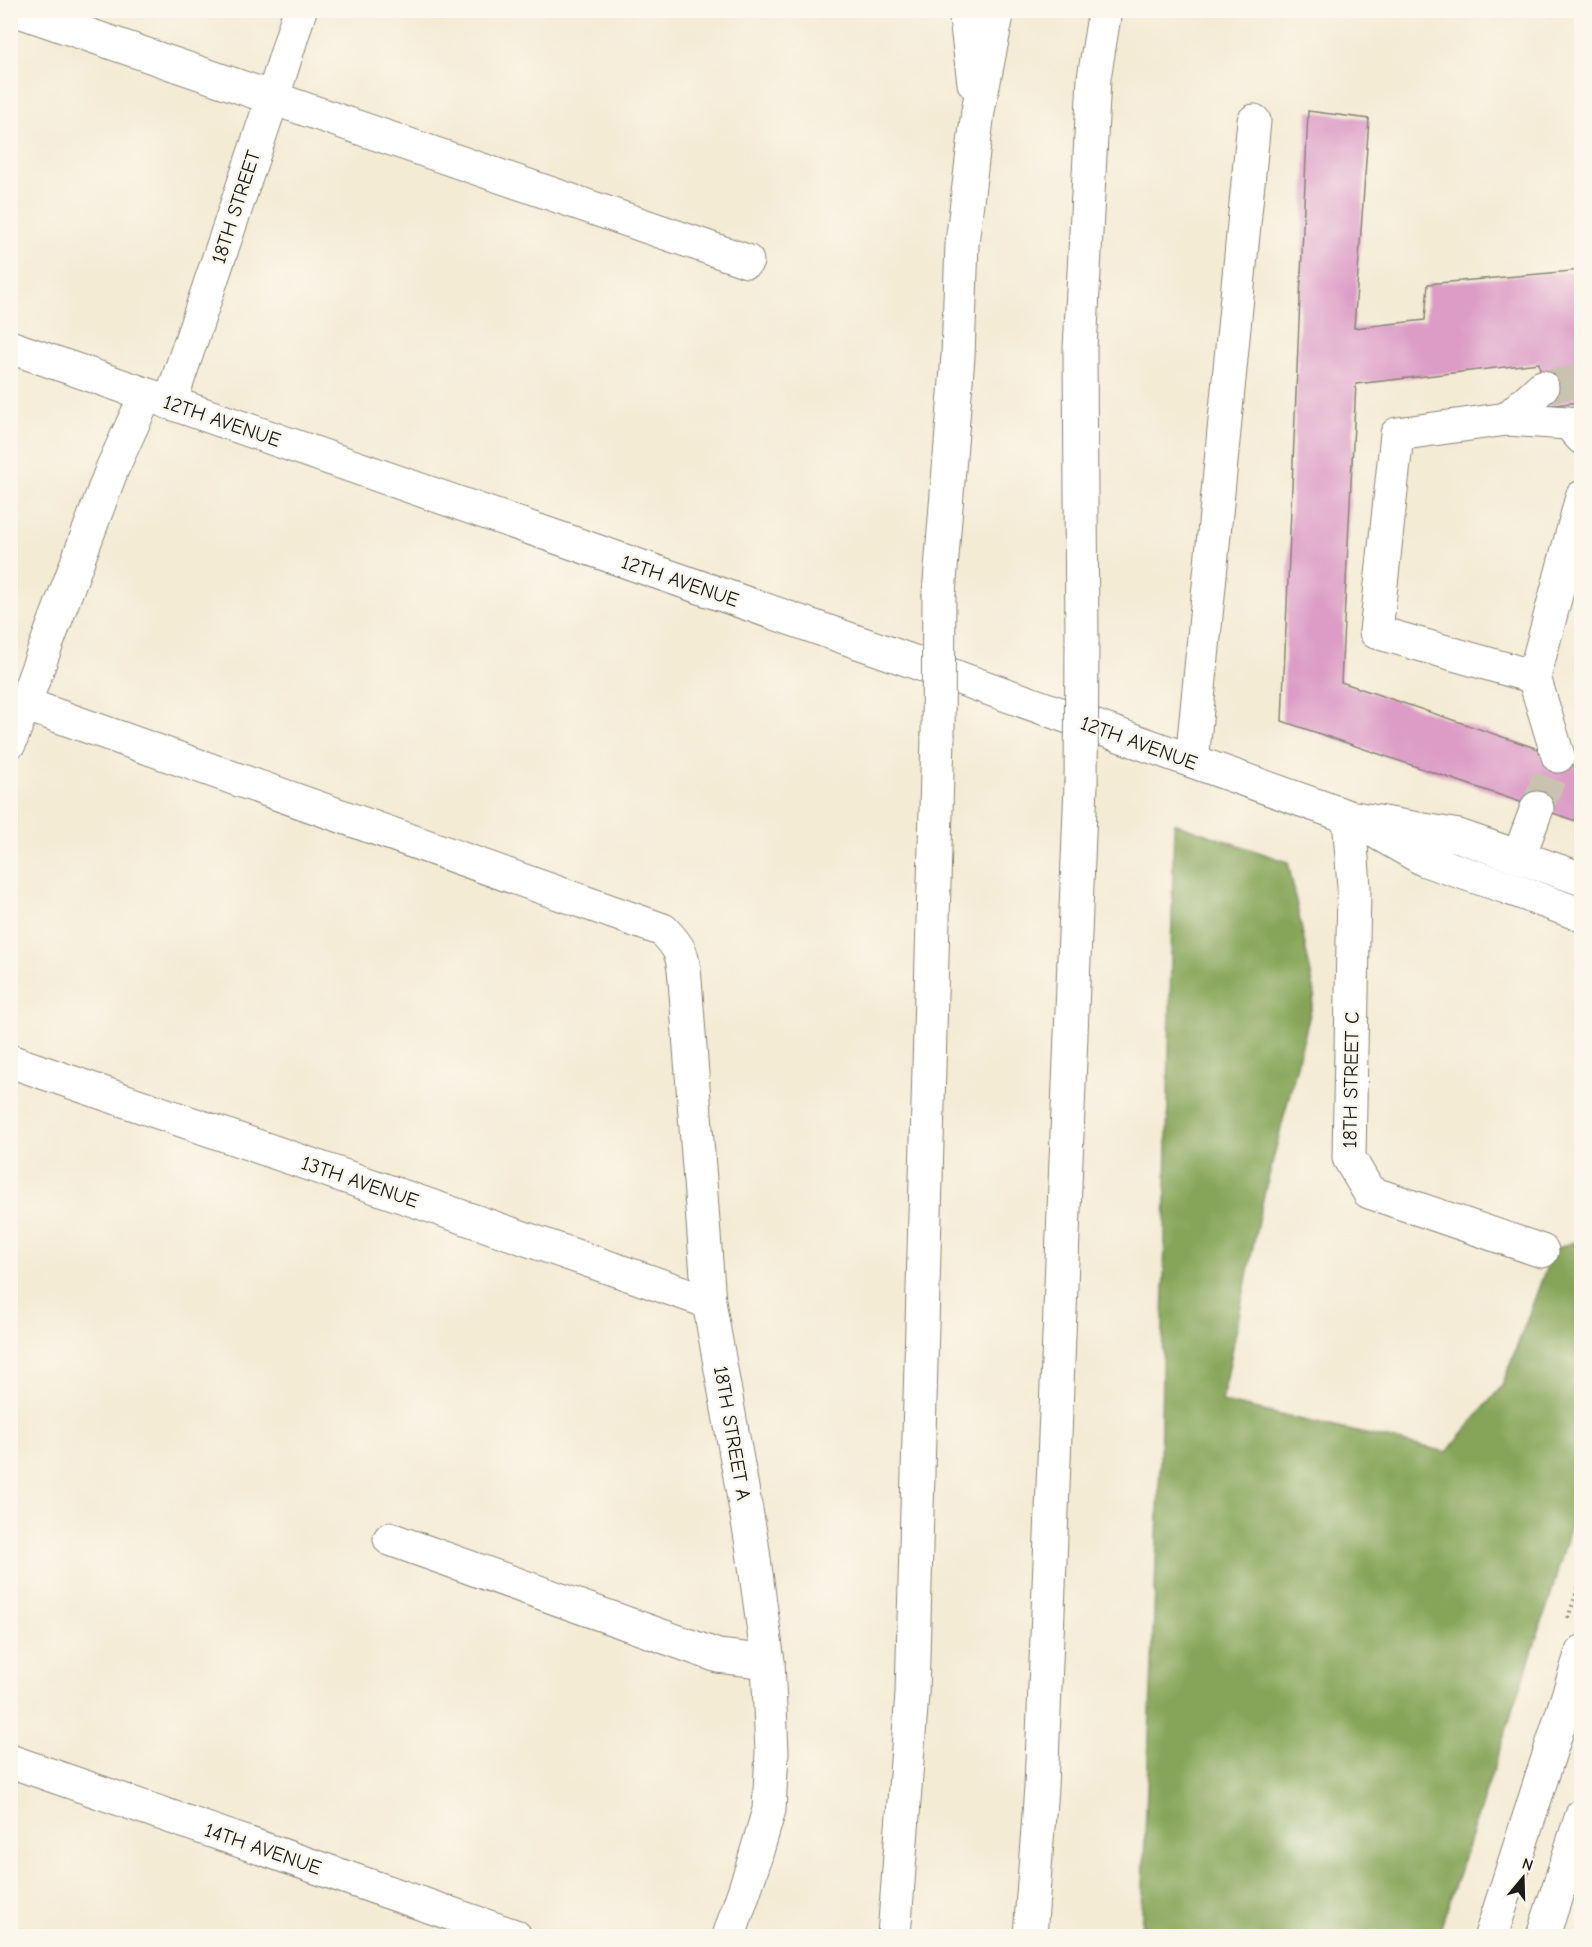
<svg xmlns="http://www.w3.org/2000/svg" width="1592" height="1947" font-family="'Comic Neue',sans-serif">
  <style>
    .forest { fill: #86a559; stroke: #51603a; stroke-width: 1.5 }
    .building { fill: #dc9cc6 }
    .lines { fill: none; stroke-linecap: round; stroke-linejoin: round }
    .minor-tunnel { stroke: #c9c2b0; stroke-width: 33; stroke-dasharray: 33 16; stroke-linecap: butt }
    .minor-casing { stroke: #888478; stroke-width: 35 }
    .major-casing { stroke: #888478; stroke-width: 35 }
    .highway-casing { stroke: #888478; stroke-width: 35 }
    .path { stroke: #888478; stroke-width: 4; stroke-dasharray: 1.5 4.5; stroke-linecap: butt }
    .minor { stroke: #fff; stroke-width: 33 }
    .major { stroke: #fff; stroke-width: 33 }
    .highway { stroke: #fff; stroke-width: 33 }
    .highway-bridge-casing { stroke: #888478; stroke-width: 35; stroke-linecap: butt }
    .highway-bridge { stroke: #fff; stroke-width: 33 }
    .labels { text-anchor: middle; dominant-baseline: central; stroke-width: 4.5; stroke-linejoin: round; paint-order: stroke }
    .street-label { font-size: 20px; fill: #1c1c1c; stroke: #fbf7ec }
  </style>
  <rect width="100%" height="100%" fill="#fbf7ec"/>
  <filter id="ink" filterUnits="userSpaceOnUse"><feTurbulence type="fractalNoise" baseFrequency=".0167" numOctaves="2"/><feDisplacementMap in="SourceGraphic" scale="12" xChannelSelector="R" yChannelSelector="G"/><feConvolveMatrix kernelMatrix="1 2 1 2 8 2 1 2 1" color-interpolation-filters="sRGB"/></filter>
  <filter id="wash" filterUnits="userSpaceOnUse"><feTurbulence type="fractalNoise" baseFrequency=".008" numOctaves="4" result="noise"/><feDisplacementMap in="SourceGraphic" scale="24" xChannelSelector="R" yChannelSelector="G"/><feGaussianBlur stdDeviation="1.35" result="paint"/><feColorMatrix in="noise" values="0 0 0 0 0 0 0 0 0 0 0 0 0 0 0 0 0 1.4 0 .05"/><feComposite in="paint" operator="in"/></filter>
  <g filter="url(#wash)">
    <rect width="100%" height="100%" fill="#f4ebd5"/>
    <!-- forest -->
    <polygon class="forest" points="1174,823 1288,862 1315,994 1260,1211 1222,1402 1447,1452 1502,1386 1553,1250 1581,1239 1582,1487 1549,1601 1438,1936 1141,1936 1160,1464"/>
    <g id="blocks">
      <!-- building -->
      <polygon class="building" points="1308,111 1369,119 1354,328 1425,320 1428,284 1582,270 1582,357 1579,358 1582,368 1582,394 1580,402 1544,406 1539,363 1356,384 1341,682 1582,764 1582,823 1282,721"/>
    </g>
  </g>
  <g filter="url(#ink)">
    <use href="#blocks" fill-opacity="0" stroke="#888478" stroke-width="1.5"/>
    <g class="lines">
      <!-- minor-tunnel -->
      <g class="minor-tunnel">
        <polyline points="1542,387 1582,381"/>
        <polyline points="1537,808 1558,756"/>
      </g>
      <!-- minor casing -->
      <g class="minor-casing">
        <g id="minor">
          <polyline points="16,10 747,261"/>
          <polyline points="10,347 872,647 1349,817 1459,836 1582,879"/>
          <polyline points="170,403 273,97 300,10"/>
          <polyline points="1507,419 1542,387"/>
          <polyline points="1534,677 1376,632 1397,434 1507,419 1568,423 1582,438"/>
          <path d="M10,699L663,930C681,948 683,955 685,980L709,1302L752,1544L768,1662L772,1752L769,1810L752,1868L729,1936"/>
          <polyline points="10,742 112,469 146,395"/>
          <polyline points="1558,756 1534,677 1582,497"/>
          <polyline points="1192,761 1254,121"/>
          <polyline points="1349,817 1354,887 1349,1158 1369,1192 1542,1251"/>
          <polyline points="1369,828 1425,860 1506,887 1582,915"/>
          <polyline points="1519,856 1537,808"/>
          <polyline points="10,1061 709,1302"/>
          <polyline points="390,1539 718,1656 768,1662"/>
          <polyline points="10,1761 515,1936"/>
        </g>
      </g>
      <!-- major casing -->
      <g class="major-casing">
        <g id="major">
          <polyline points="1491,1936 1582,1652"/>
          <polyline points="1543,1936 1582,1815"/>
        </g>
      </g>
      <!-- highway casing -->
      <g class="highway-casing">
        <g id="highway">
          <polyline points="965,10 974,83"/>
          <polyline points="939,594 958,356 962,243 978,111 998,10"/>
          <polyline points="1082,643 1080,349 1094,78 1105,10"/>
          <polyline points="894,1936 912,1694 938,736"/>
          <polyline points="1030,1936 1041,1787 1081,784"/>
        </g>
      </g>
      <!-- path -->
      <polyline class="path" points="1568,1618 1582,1576"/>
      <!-- minor -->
      <use href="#minor" class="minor"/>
      <!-- major -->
      <use href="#major" class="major"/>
      <!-- highway -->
      <use href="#highway" class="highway"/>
      <!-- highway-bridge casing -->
      <g class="highway-bridge-casing">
        <g id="highway-bridge">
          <polyline points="938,736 939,594"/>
          <polyline points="1081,784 1082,643"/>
        </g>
      </g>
      <!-- highway-bridge -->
      <use href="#highway-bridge" class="highway-bridge"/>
    </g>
  </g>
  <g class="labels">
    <!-- street labels -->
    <g class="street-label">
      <text transform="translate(236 207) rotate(-72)">18TH STREET</text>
      <text transform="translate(222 421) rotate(19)">12TH AVENUE</text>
      <text transform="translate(680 581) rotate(19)">12TH AVENUE</text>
      <text transform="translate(1139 743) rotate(20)">12TH AVENUE</text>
      <text transform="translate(1351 1080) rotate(-89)">18TH STREET C</text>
      <text transform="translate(360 1182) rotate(19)">13TH AVENUE</text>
      <text transform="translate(732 1433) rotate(80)">18TH STREET A</text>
      <text transform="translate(263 1849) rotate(19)">14TH AVENUE</text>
    </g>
  </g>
  <!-- margin -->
  <rect width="1592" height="1947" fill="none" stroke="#fbf7ec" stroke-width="36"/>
  <!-- north arrow -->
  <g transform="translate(1523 1878) rotate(19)" stroke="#fbf7ec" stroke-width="4.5" paint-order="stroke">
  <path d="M0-4.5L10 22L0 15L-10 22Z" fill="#1c1c1c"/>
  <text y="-9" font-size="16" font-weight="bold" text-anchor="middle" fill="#1c1c1c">N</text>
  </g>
</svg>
